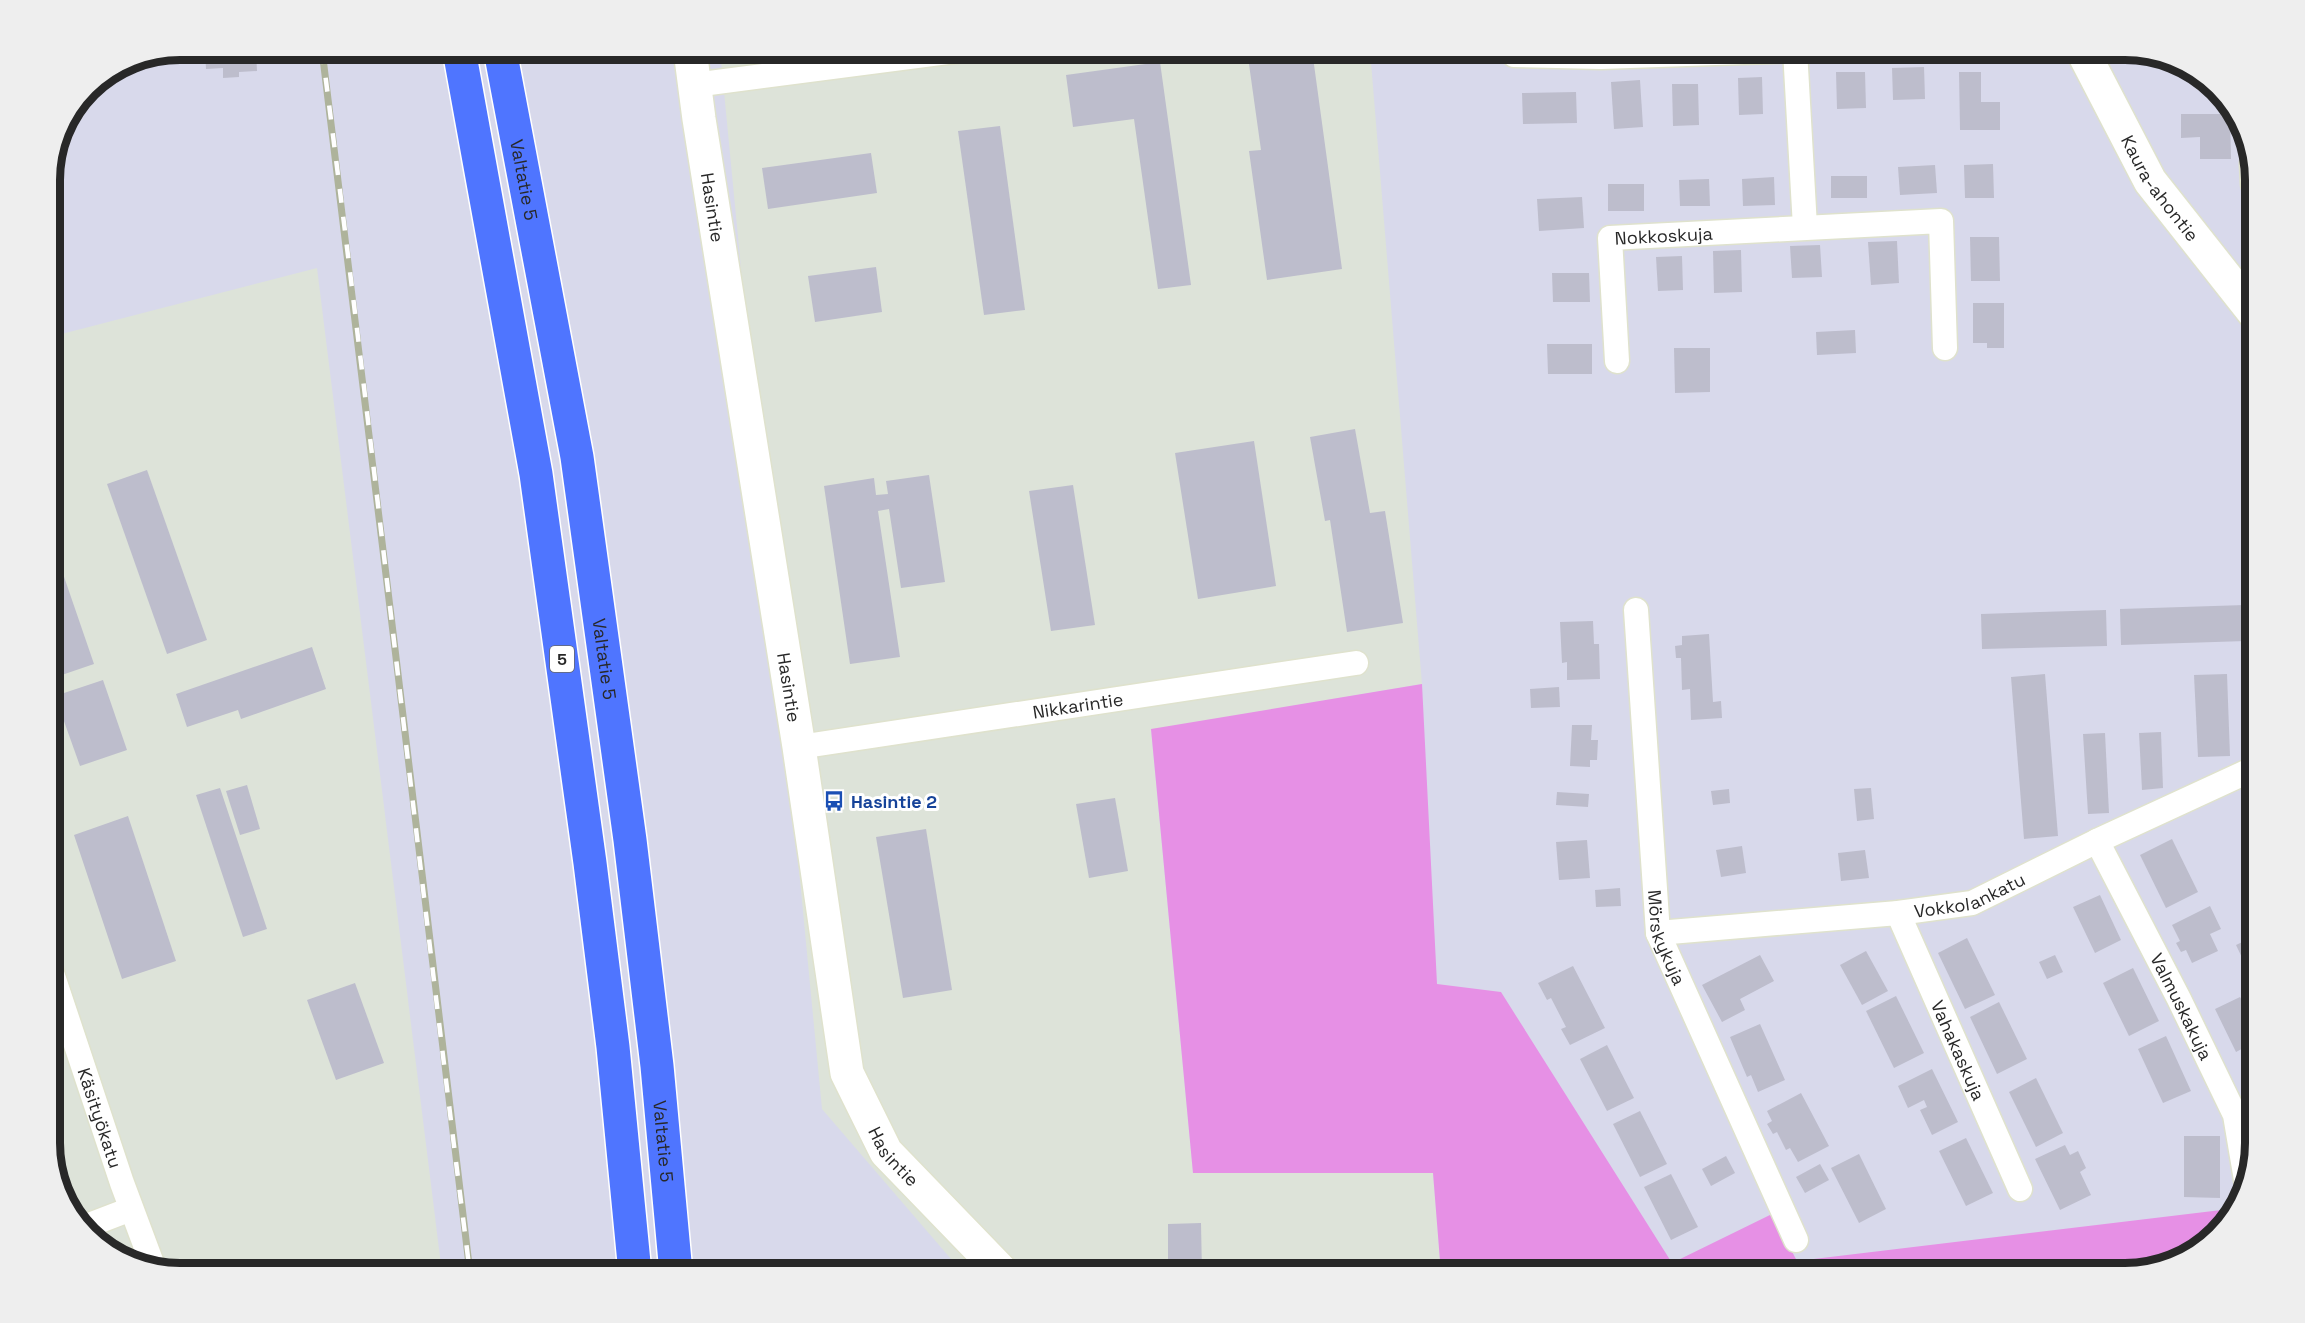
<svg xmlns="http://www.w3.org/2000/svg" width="2305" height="1323" font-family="'Space Grotesk',sans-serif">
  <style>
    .industrial { fill: #dde3d9 }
    .green { fill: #e690e5 }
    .building { fill: #bdbdcc }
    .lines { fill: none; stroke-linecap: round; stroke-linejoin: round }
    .street-casing { stroke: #dfe2cd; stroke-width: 27 }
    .secondary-casing { stroke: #dfe2cd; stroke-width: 36 }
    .highway-casing { stroke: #fff; stroke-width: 36 }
    .street { stroke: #fff; stroke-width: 24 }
    .secondary { stroke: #fff; stroke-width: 33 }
    .highway { stroke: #4f75ff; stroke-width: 33 }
    .rail-casing { stroke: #aeb39b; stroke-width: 7 }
    .rail { stroke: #fff; stroke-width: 4.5; stroke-dasharray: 14; stroke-linecap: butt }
    .labels { text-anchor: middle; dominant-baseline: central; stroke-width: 6; stroke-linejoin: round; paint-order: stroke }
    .shield { fill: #fff; stroke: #686868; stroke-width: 1.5 }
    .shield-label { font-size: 16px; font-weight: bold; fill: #282828 }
    .street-label { font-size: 18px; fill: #282828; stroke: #fff }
    .transit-label { font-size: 18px; font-weight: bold; fill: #164399; stroke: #fff; text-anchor: start }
    .rim { fill: none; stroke: #282828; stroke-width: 8 }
  </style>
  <rect width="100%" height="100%" fill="#d8d9eb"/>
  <!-- industrial -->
  <g class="industrial">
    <polygon points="720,50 1370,50 1422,684 1151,730 1193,1173 1433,1173 1441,1273 912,1273 957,1266 822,1109"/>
    <polygon points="317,268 442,1273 180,1273 115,1256 71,1215 50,1151 50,337"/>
  </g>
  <!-- green -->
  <polygon class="green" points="1422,684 1437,984 1501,992 1672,1263 1772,1214 1797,1261 2238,1208 2190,1256 2125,1273 1441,1273 1433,1173 1193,1173 1151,729"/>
  <!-- building -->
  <g class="building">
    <polygon points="205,50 256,50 257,71 239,72 239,77 223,78 223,68 206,69"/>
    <polygon points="1247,50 1312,50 1342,269 1267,280 1249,151 1261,150"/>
    <polygon points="1160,62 1191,285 1158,289 1134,119 1073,127 1066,75"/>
    <polygon points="1924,67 1925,99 1893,100 1892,68"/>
    <polygon points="1836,72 1865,72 1866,108 1837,109"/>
    <polygon points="1959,72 1981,72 1981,102 2000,102 2000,130 1960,130"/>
    <polygon points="1762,77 1763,114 1739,115 1738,78"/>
    <polygon points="1640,80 1643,127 1614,129 1611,82"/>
    <polygon points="1672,84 1698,84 1699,125 1673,126"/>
    <polygon points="1576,92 1577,123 1523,124 1522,93"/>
    <polygon points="2181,114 2230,114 2231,159 2200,159 2200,137 2181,138"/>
    <polygon points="1000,126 1025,310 984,315 958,131"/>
    <polygon points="871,153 877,193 768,209 762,168"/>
    <polygon points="1993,164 1994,198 1965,198 1964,165"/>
    <polygon points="1935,165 1937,193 1900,195 1898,167"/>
    <rect x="1831" y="176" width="36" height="22"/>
    <polygon points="1774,177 1775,205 1743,206 1742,179"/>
    <polygon points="1709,179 1710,206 1680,206 1679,180"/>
    <rect x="1608" y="184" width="36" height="27"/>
    <polygon points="1582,197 1584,228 1539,231 1537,199"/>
    <polygon points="1970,237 1999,237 2000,281 1971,281"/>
    <polygon points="1897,241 1899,283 1871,285 1868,242"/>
    <polygon points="1820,245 1822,277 1792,278 1790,246"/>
    <polygon points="1741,250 1742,292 1714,293 1713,251"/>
    <polygon points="1682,256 1683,290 1658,291 1656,257"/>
    <polygon points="876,267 882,312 815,322 808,276"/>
    <polygon points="1552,273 1589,273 1590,302 1553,302"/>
    <polygon points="1973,303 2004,303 2004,348 1987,348 1987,343 1973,343"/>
    <polygon points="1855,330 1856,353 1817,355 1816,332"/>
    <polygon points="1547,344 1592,344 1592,374 1548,374"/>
    <polygon points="1674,348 1710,348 1710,392 1675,393"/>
    <polygon points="1355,429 1370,513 1385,511 1403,623 1347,632 1330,520 1325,521 1310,437"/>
    <polygon points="1254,441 1276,586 1198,599 1175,453"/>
    <polygon points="147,470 207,640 167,654 107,484"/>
    <polygon points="929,475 945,582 901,588 889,509 878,511 900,657 850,664 824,486 874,478 876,495 888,494 886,481"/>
    <polygon points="1073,485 1095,625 1051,631 1029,491"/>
    <polygon points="50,536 94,664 50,679"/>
    <polygon points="2245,605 2246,641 2121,645 2120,609"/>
    <polygon points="2106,610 2107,646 1982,649 1981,614"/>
    <polygon points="1593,621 1594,644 1599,644 1600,679 1567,680 1567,662 1562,663 1560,622"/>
    <polygon points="1709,634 1713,702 1721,701 1722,718 1691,720 1690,689 1682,690 1681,658 1676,658 1675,646 1682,645 1682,636"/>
    <polygon points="312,647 326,689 241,719 238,710 187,727 176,694"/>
    <polygon points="2045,674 2058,836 2024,839 2011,677"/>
    <polygon points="2227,674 2230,756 2198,757 2194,675"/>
    <polygon points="103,680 127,750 80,766 55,696"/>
    <polygon points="1559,687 1560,707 1531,708 1530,689"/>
    <polygon points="1572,725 1592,725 1591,740 1598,740 1597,760 1590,760 1590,767 1570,766"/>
    <polygon points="2161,732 2163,788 2142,790 2139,733"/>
    <polygon points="2105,733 2109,813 2088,814 2083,734"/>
    <polygon points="247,785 260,829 240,835 226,791"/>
    <polygon points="220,788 267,929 243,937 196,795"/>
    <polygon points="1871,788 1874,819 1857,821 1854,789"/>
    <polygon points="1729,789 1730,803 1713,805 1711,791"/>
    <polygon points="1557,792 1589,794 1588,807 1556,805"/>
    <polygon points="1115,798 1128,871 1089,878 1076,804"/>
    <polygon points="128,816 176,961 122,979 74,835"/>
    <polygon points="926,829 952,990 903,998 876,837"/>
    <polygon points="2172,839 2198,892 2166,908 2140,855"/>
    <polygon points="1587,840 1590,878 1559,880 1556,842"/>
    <polygon points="1742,846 1746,873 1721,877 1716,850"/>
    <polygon points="1865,850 1869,878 1841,881 1838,853"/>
    <polygon points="1620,888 1621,906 1596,907 1595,890"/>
    <polygon points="2100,895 2121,940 2095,953 2073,907"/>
    <polygon points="2210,906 2221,929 2210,934 2218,951 2192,963 2186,950 2181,952 2176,943 2180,941 2172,925"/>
    <polygon points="2255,936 2255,961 2246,966 2236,945"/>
    <polygon points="1967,938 1995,995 1965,1009 1938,953"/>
    <polygon points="1866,951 1888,991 1862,1005 1840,965"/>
    <polygon points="1760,955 1774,981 1740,999 1745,1010 1722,1022 1702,985"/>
    <polygon points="2055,955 2063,972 2047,979 2039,962"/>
    <polygon points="1573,966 1605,1028 1570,1045 1561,1029 1566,1027 1551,998 1547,1000 1538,983"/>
    <polygon points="2133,968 2159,1021 2129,1036 2103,983"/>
    <polygon points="355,983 384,1063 336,1080 307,1000"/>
    <polygon points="1896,996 1924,1053 1894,1068 1866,1011"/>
    <polygon points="2240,997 2246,1007 2253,1004 2255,1009 2255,1042 2236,1052 2215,1009"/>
    <polygon points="1999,1002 2027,1059 1997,1074 1970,1017"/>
    <polygon points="1760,1024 1785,1080 1758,1092 1751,1075 1747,1077 1730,1037"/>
    <polygon points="2166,1036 2191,1091 2163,1103 2138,1049"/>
    <polygon points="1607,1045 1634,1098 1607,1111 1580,1059"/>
    <polygon points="1932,1069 1958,1122 1932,1135 1920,1110 1927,1107 1924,1100 1908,1108 1898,1086"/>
    <polygon points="2036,1078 2063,1133 2036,1147 2009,1092"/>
    <polygon points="1801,1093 1829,1146 1798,1162 1790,1148 1786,1150 1777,1132 1773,1134 1767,1124 1772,1121 1767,1111"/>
    <polygon points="1640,1111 1667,1164 1640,1177 1613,1124"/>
    <polygon points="2184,1136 2220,1136 2220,1198 2184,1197"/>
    <polygon points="50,1138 69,1187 63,1190 50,1151"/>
    <polygon points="1966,1138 1993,1193 1966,1206 1939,1151"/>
    <polygon points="2065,1145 2070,1155 2078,1151 2086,1168 2080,1172 2091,1195 2060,1210 2035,1159"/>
    <polygon points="1859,1154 1886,1209 1859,1223 1831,1168"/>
    <polygon points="1726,1156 1735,1173 1711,1186 1702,1169"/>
    <polygon points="1820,1164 1829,1180 1805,1193 1796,1177"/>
    <polygon points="1671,1174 1698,1227 1671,1240 1644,1187"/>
    <polygon points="1201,1223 1202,1273 1168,1273 1168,1224"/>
  </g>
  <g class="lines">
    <!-- street casing -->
    <g class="street-casing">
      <g id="street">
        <polyline points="1795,50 1805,227"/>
        <polyline points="1514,55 1601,57 1801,50"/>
        <polyline points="694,85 963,50"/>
        <polyline points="2252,163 2253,184 2255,184"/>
        <path id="s1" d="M1617,361L1610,238L1941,221L1945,348"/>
        <path id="s2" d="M1636,610L1658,933L1796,1240"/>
        <path id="s3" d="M799,747L1356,663"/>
        <path id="s4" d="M2097,841L2179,999L2235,1115L2246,1180"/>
        <path id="s5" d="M1898,913L2020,1189"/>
        <path id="s6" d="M1658,933L1898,913L1972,903L2097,841L2255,768"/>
        <path id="s7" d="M50,967L122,1183L153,1266"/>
        <polyline points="84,1227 131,1209"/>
      </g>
    </g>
    <!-- secondary casing -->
    <g class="secondary-casing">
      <g id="secondary">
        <path id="s8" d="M690,50L699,119L799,747L847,1073L886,1152L1003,1273"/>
        <path id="s9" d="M2082,50L2150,181L2255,314"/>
      </g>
    </g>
    <!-- highway casing -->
    <g class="highway-casing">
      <g id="highway">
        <polyline points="459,50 536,474 590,863 613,1047 635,1273"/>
        <path id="s10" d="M500,50L577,457L630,840L657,1066L676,1273"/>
      </g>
    </g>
    <!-- street -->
    <use href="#street" class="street"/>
    <!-- secondary -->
    <use href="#secondary" class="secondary"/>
    <!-- highway -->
    <use href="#highway" class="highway"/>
    <!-- rail casing -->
    <g class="rail-casing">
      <path id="rail" d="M322,50C375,457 418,866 470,1273"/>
    </g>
    <!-- rail -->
    <use href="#rail" class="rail"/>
  </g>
  <!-- icons -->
  <defs>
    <g id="bus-bare" transform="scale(1.62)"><path d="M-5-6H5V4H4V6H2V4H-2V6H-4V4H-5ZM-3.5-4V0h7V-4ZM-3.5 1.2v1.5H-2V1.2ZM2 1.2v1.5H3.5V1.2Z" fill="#1a4fb4" stroke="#fff" stroke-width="2.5" paint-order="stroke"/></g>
  </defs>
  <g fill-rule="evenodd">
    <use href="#bus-bare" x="834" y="801"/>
  </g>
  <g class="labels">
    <!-- shield labels -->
    <rect class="shield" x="550" y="646" width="24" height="26" rx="4.5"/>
    <g class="shield-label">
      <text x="562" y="659">5</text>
    </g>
    <!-- street labels -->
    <g class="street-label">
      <text stroke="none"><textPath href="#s10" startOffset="132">Valtatie 5</textPath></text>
      <text stroke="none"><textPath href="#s9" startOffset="159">Kaura-ahontie</textPath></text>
      <text stroke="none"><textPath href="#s8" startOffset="159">Hasintie</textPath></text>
      <text stroke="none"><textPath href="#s1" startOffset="177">Nokkoskuja</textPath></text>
      <text stroke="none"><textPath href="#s10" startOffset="618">Valtatie 5</textPath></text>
      <text stroke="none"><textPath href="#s8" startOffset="645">Hasintie</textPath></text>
      <text stroke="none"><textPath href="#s3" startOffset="282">Nikkarintie</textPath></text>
      <text stroke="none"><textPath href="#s6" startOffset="315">Vokkolankatu</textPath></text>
      <text stroke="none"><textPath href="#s2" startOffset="330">Mörskykuja</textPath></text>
      <text stroke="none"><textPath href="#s4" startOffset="186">Valmuskakuja</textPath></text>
      <text stroke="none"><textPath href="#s5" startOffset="150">Vahakaskuja</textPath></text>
      <text stroke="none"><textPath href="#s7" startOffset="159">Käsityökatu</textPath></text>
      <text stroke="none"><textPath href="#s10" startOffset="1104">Valtatie 5</textPath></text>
      <text stroke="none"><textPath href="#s8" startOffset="1131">Hasintie</textPath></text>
    </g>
    <!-- transit labels -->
    <g class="transit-label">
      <text x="851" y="801">Hasintie 2</text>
    </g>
  </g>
  <!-- crop -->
  <path d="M0 0H2305V1323H0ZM180 60H2125A120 120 0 0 1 2245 180V1143A120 120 0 0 1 2125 1263H180A120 120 0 0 1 60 1143V180A120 120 0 0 1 180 60Z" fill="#eee" fill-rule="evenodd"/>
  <path class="rim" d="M180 60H2125A120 120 0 0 1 2245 180V1143A120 120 0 0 1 2125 1263H180A120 120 0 0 1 60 1143V180A120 120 0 0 1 180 60Z"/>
</svg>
